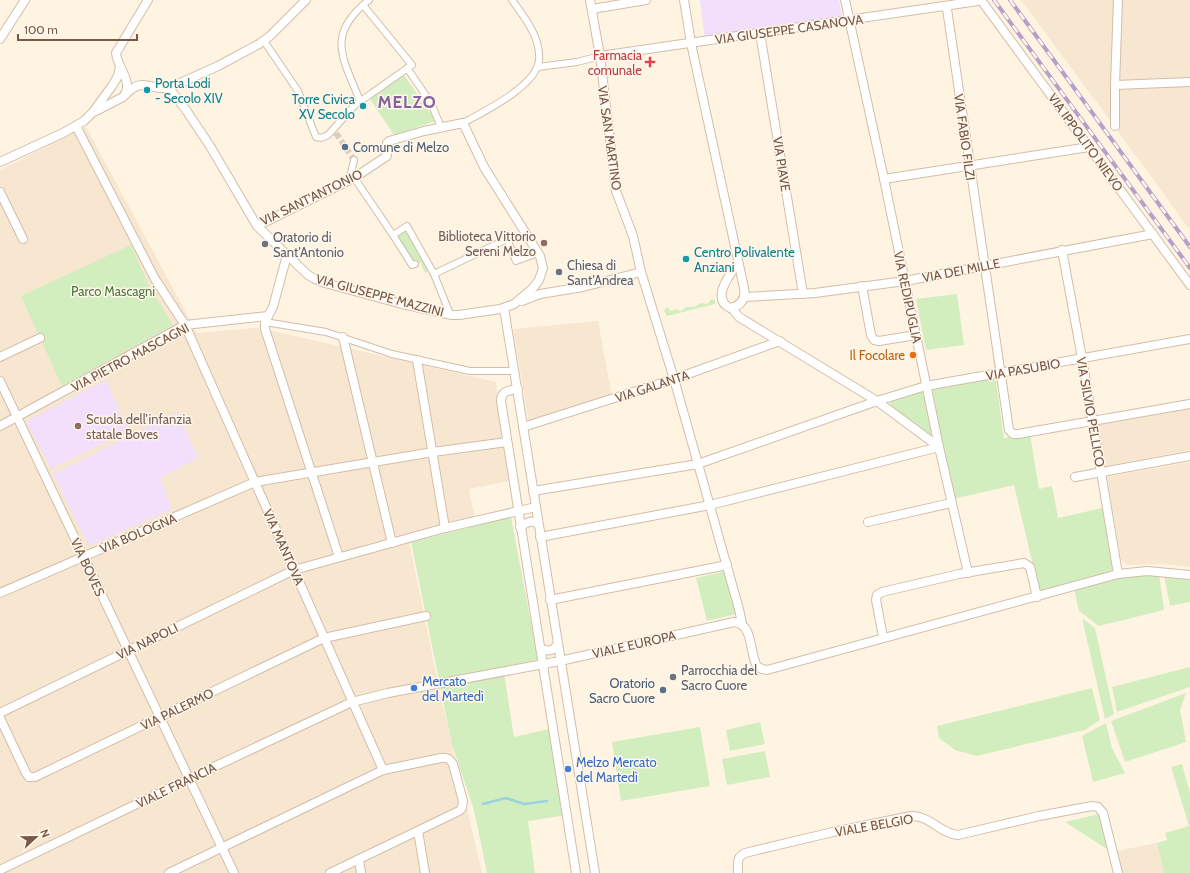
<svg xmlns="http://www.w3.org/2000/svg" width="1190" height="873" font-family="Cabin,sans-serif">
  <style>
    .residential { fill: #f7e6d0 }
    .education { fill: #f1dffb }
    .green { fill: #d2eebf }
    .lines { fill: none; stroke-linecap: round; stroke-linejoin: round }
    .stream { stroke: #9ad2dd; stroke-width: 2.5 }
    .pedestrian-tunnel { stroke: #decdbb; stroke-width: 6; stroke-dasharray: 6 3; stroke-linecap: butt }
    .pedestrian-casing { stroke: #d3bdaa; stroke-width: 8 }
    .minor-casing { stroke: #d3bdaa; stroke-width: 10 }
    .pedestrian { stroke: #fff; stroke-width: 6 }
    .minor { stroke: #fff; stroke-width: 8 }
    .rail-casing { stroke: #b6a0c9; stroke-width: 4 }
    .rail { stroke: #fff7eb; stroke-width: 2.5; stroke-dasharray: 8; stroke-linecap: butt }
    .health-dot { fill: #e0444e; stroke: #fff7eb; stroke-width: 1.5 }
    .culture-dot { fill: #0f9aa8; stroke: #fff7eb; stroke-width: 1.5 }
    .service-dot { fill: #5c6f8a; stroke: #fff7eb; stroke-width: 1.5 }
    .education-dot { fill: #8d6e63; stroke: #fff7eb; stroke-width: 1.5 }
    .worship-dot { fill: #6b7280; stroke: #fff7eb; stroke-width: 1.5 }
    .food-dot { fill: #e8710a; stroke: #fff7eb; stroke-width: 1.5 }
    .shop-dot { fill: #3f7fe0; stroke: #fff7eb; stroke-width: 1.5 }
    .labels { text-anchor: middle; dominant-baseline: central; stroke-width: 3; stroke-linejoin: round; paint-order: stroke }
    .street-label { font-size: 13px; fill: #795846; stroke: #fff7eb }
    .health-label { font-size: 13px; fill: #be3a42; stroke: #fff7eb; text-anchor: end }
    .culture-label { font-size: 13px; fill: #0d838f; stroke: #fff7eb; text-anchor: start }
    .service-label { font-size: 13px; fill: #4e5e75; stroke: #fff7eb; text-anchor: start }
    .education-label { font-size: 13px; fill: #785e54; stroke: #fff7eb; text-anchor: end }
    .worship-label { font-size: 13px; fill: #5b616d; stroke: #fff7eb; text-anchor: start }
    .park-label { font-size: 13px; fill: #4c7a3a; stroke: #fff7eb }
    .food-label { font-size: 13px; fill: #c56008; stroke: #fff7eb; text-anchor: end }
    .shop-label { font-size: 13px; fill: #366cbe; stroke: #fff7eb; text-anchor: start }
    .district-label { font-size: 17px; font-weight: bold; letter-spacing: 1px; fill: #89609e; stroke: #fff7eb }
  </style>
  <rect width="100%" height="100%" fill="#fff4e2"/>
  <!-- residential -->
  <g class="residential">
    <polygon points="1021,0 1190,0 1190,230 1109,119"/>
    <polygon points="86,127 197,333 264,327 273,331 496,382 509,481 469,489 475,519 408,536 442,702 482,873 0,873 0,170"/>
    <polygon points="598,321 612,397 529,424 513,329"/>
    <polygon points="1190,408 1190,450 1106,466 1098,425"/>
    <polygon points="1190,462 1190,567 1164,564 1126,565 1121,559 1107,477"/>
    <polygon points="1157,843 1164,873 1121,873 1116,851"/>
  </g>
  <!-- education -->
  <g class="education">
    <polygon points="700,0 839,0 842,17 705,40"/>
    <polygon points="106,380 128,431 51,469 26,421"/>
    <polygon points="177,412 198,458 160,478 172,509 89,546 53,474"/>
  </g>
  <!-- green -->
  <g class="green">
    <polygon points="402,72 436,121 394,135 368,96"/>
    <polygon points="408,225 433,269 425,273 420,262 410,267 391,235"/>
    <polygon points="131,245 149,286 173,325 62,386 21,296"/>
    <polygon points="957,294 964,345 926,350 916,299"/>
    <polygon points="712,299 715,300 715,304 667,316 664,310 667,307 671,311 675,309 681,311 686,307 694,307 701,303 707,304"/>
    <polygon points="995,376 1004,438 1030,434 1039,489 1052,486 1058,518 1102,508 1116,572 1039,591 1014,485 953,499 932,388"/>
    <polygon points="923,392 933,439 891,407 890,399"/>
    <polygon points="511,517 538,660 503,667 514,737 553,728 567,815 528,821 535,873 487,873 474,810 452,745 411,542"/>
    <polygon points="726,571 736,614 707,621 696,578"/>
    <polygon points="1159,574 1164,610 1099,626 1079,611 1074,588 1118,576"/>
    <polygon points="1164,575 1190,578 1190,602 1170,606"/>
    <polygon points="1082,618 1095,628 1114,714 1105,719"/>
    <polygon points="1190,667 1190,687 1117,712 1112,687"/>
    <polygon points="1092,688 1100,720 1085,730 977,756 955,750 939,738 937,726"/>
    <polygon points="1186,693 1180,710 1186,742 1125,762 1111,721"/>
    <polygon points="760,722 765,744 730,751 726,730"/>
    <polygon points="1106,723 1112,748 1125,773 1093,782 1082,736"/>
    <polygon points="700,727 710,786 621,801 612,742"/>
    <polygon points="765,751 770,777 727,785 722,759"/>
    <polygon points="1182,764 1190,793 1190,873 1164,873 1157,843 1167,840 1165,833 1189,826 1171,767"/>
    <polygon points="1099,814 1107,849 1065,822"/>
  </g>
  <g class="lines">
    <!-- stream -->
    <polyline class="stream" points="483,804 506,798 524,804 547,801"/>
    <!-- pedestrian-tunnel -->
    <polyline class="pedestrian-tunnel" points="336,133 354,160"/>
    <!-- pedestrian casing -->
    <g class="pedestrian-casing">
      <g id="pedestrian">
        <path d="M264,41L298,91L316,137C321,139 324,137 328,135L355,105L412,65L363,5"/>
        <polyline points="538,67 577,62 600,56"/>
        <polyline points="407,68 431,103 441,127"/>
        <path d="M360,101C343,58 325,35 369,0"/>
        <path d="M463,123C483,112 537,86 539,60C541,37 524,17 512,0"/>
        <polyline points="354,160 351,173 393,235 407,226 434,274 450,314"/>
        <polyline points="393,235 412,265 415,264"/>
        <polyline points="434,274 507,239 516,261 538,253"/>
        <polyline points="265,322 326,332 392,354 470,371 515,371"/>
      </g>
    </g>
    <!-- minor casing -->
    <g class="minor-casing">
      <g id="minor">
        <polyline points="590,0 600,56 616,191 633,236 641,272 674,379 739,609 742,624"/>
        <path d="M684,0L691,43L744,288C746,299 741,306 730,308C710,298 731,274 738,262"/>
        <polyline points="845,0 884,179 939,447 968,573"/>
        <polyline points="981,0 1190,285"/>
        <polyline points="592,9 646,0"/>
        <polyline points="947,9 1009,430 1013,434 1018,434 1190,404"/>
        <polyline points="760,33 803,294"/>
        <polyline points="0,39 25,0"/>
        <polyline points="600,56 978,1"/>
        <polyline points="1115,85 1190,82"/>
        <polyline points="169,88 186,110 210,146 257,226 308,275 315,279 325,283 402,304 452,315 459,315 500,309 514,304 533,288 539,280 543,268 540,256 484,167 463,123 424,131 389,141 387,143 387,156 354,178 257,226"/>
        <path d="M125,95C143,76 148,90 169,88L218,66L259,44L270,36L306,0"/>
        <path d="M96,111L123,97C135,84 117,67 116,53L148,0"/>
        <polyline points="76,126 155,279 185,325 383,770"/>
        <polyline points="1115,126 1115,85 1118,0"/>
        <polyline points="0,162 63,133 84,121 93,112 112,86 118,76 120,66"/>
        <polyline points="884,179 1089,147"/>
        <polyline points="0,192 23,239"/>
        <polyline points="1062,250 1082,358 1118,574"/>
        <polyline points="287,255 273,307 265,322 265,329 339,557"/>
        <polyline points="862,286 871,335 874,340 879,341 916,335"/>
        <polyline points="745,297 815,293 905,281 1153,234"/>
        <polyline points="522,301 540,294 583,287 641,272"/>
        <polyline points="504,308 595,873"/>
        <polyline points="732,308 735,312 739,317 877,401 939,447"/>
        <polyline points="343,337 392,543"/>
        <polyline points="0,357 40,338"/>
        <polyline points="417,360 445,528"/>
        <polyline points="0,381 234,873"/>
        <path d="M518,389C509,390 501,391 501,401L576,873"/>
        <polyline points="0,426 185,325 268,316"/>
        <polyline points="523,427 674,379 780,341"/>
        <polyline points="1075,477 1190,456"/>
        <polyline points="533,491 698,464 877,401 926,386 1190,339"/>
        <polyline points="868,522 951,503"/>
        <path d="M520,527C526,523 533,518 538,525"/>
        <polyline points="540,537 710,505 939,447"/>
        <polyline points="0,593 255,482 433,452 507,442"/>
        <polyline points="550,600 727,565"/>
        <polyline points="883,637 876,600 877,595 882,592 959,574 1024,563 1030,567 1037,597"/>
        <path d="M540,647C545,652 553,652 557,645"/>
        <polyline points="0,713 294,570 445,528 536,507"/>
        <polyline points="0,718 26,773 29,777 35,777 324,638 426,616"/>
        <polyline points="418,831 425,873"/>
        <polyline points="359,859 361,873"/>
        <path d="M0,870L199,774L352,702L388,693L560,661L734,622C754,624 749,653 757,666L762,669L767,670L1118,574L1147,571L1190,575"/>
        <path d="M169,873L383,770L441,758C447,757 450,759 453,764L463,801L462,808L459,811L330,873"/>
        <path d="M738,873C738,864 736,857 745,853L833,832L911,816C929,815 941,834 958,835L1039,816L1092,806L1098,807L1103,813L1118,873"/>
      </g>
    </g>
    <!-- pedestrian -->
    <use href="#pedestrian" class="pedestrian"/>
    <!-- minor -->
    <use href="#minor" class="minor"/>
    <!-- rail casing -->
    <g class="rail-casing">
      <g id="rail">
        <polyline points="994,0 1190,268"/>
        <polyline points="1010,0 1190,247"/>
      </g>
    </g>
    <!-- rail -->
    <use href="#rail" class="rail"/>
  </g>
  <!-- markers -->
  <path class="health-dot" d="M648 56h4v4h4v4h-4v4h-4v-4h-4v-4h4z"/>
  <g class="culture-dot">
    <circle cx="147" cy="90" r="4"/>
    <circle cx="363" cy="106" r="4"/>
    <circle cx="686" cy="259" r="4"/>
  </g>
  <g class="service-dot">
    <circle cx="345" cy="147" r="4"/>
    <circle cx="663" cy="690" r="4"/>
  </g>
  <g class="education-dot">
    <circle cx="544" cy="243" r="4"/>
    <circle cx="78" cy="426" r="4"/>
  </g>
  <g class="worship-dot">
    <circle cx="265" cy="244" r="4"/>
    <circle cx="559" cy="272" r="4"/>
    <circle cx="673" cy="677" r="4"/>
  </g>
  <circle class="food-dot" cx="913" cy="355" r="4"/>
  <g class="shop-dot">
    <circle cx="414" cy="688" r="4"/>
    <circle cx="568" cy="769" r="4"/>
  </g>
  <g class="labels">
    <!-- street labels -->
    <g class="street-label">
      <text transform="translate(789 29) rotate(-8)">VIA GIUSEPPE CASANOVA</text>
      <text transform="translate(965 137) rotate(82)">VIA FABIO FILZI</text>
      <text transform="translate(610 138) rotate(82)">VIA SAN MARTINO</text>
      <text transform="translate(1086 142) rotate(54)">VIA IPPOLITO NIEVO</text>
      <text transform="translate(782 164) rotate(81)">VIA PIAVE</text>
      <text transform="translate(311 197) rotate(-26)">VIA SANT'ANTONIO</text>
      <text transform="translate(961 270) rotate(-11)">VIA DEI MILLE</text>
      <text transform="translate(380 295) rotate(15)">VIA GIUSEPPE MAZZINI</text>
      <text transform="translate(908 297) rotate(78)">VIA REDIPUGLIA</text>
      <text transform="translate(130 357) rotate(-28)">VIA PIETRO MASCAGNI</text>
      <text transform="translate(1023 369) rotate(-10)">VIA PASUBIO</text>
      <text transform="translate(652 386) rotate(-18)">VIA GALANTA</text>
      <text transform="translate(1091 412) rotate(80)">VIA SILVIO PELLICO</text>
      <text transform="translate(138 533) rotate(-23)">VIA BOLOGNA</text>
      <text transform="translate(284 547) rotate(66)">VIA MANTOVA</text>
      <text transform="translate(88 567) rotate(65)">VIA BOVES</text>
      <text transform="translate(147 641) rotate(-26)">VIA NAPOLI</text>
      <text transform="translate(634 644) rotate(-13)">VIALE EUROPA</text>
      <text transform="translate(177 709) rotate(-26)">VIA PALERMO</text>
      <text transform="translate(176 785) rotate(-26)">VIALE FRANCIA</text>
      <text transform="translate(874 825) rotate(-10)">VIALE BELGIO</text>
    </g>
    <!-- health labels -->
    <g class="health-label">
      <text x="642" y="55">Farmacia<tspan x="642" dy="15">comunale</tspan></text>
    </g>
    <!-- culture labels -->
    <g class="culture-label">
      <text x="155" y="83">Porta Lodi<tspan x="155" dy="15">- Secolo XIV</tspan></text>
      <text x="355" y="99" text-anchor="end">Torre Civica<tspan x="355" dy="15">XV Secolo</tspan></text>
      <text x="694" y="252">Centro Polivalente<tspan x="694" dy="15">Anziani</tspan></text>
    </g>
    <!-- service labels -->
    <g class="service-label">
      <text x="353" y="147">Comune di Melzo</text>
      <text x="655" y="683" text-anchor="end">Oratorio<tspan x="655" dy="15">Sacro Cuore</tspan></text>
    </g>
    <!-- education labels -->
    <g class="education-label">
      <text x="536" y="236">Biblioteca Vittorio<tspan x="536" dy="15">Sereni Melzo</tspan></text>
      <text x="86" y="419" text-anchor="start">Scuola dell’infanzia<tspan x="86" dy="15">statale Boves</tspan></text>
    </g>
    <!-- worship labels -->
    <g class="worship-label">
      <text x="273" y="237">Oratorio di<tspan x="273" dy="15">Sant'Antonio</tspan></text>
      <text x="567" y="265">Chiesa di<tspan x="567" dy="15">Sant'Andrea</tspan></text>
      <text x="681" y="670">Parrocchia del<tspan x="681" dy="15">Sacro Cuore</tspan></text>
    </g>
    <!-- park labels -->
    <g class="park-label">
      <text x="113" y="291">Parco Mascagni</text>
    </g>
    <!-- food labels -->
    <g class="food-label">
      <text x="905" y="355">Il Focolare</text>
    </g>
    <!-- shop labels -->
    <g class="shop-label">
      <text x="422" y="681">Mercato<tspan x="422" dy="15">del Martedì</tspan></text>
      <text x="576" y="762">Melzo Mercato<tspan x="576" dy="15">del Martedì</tspan></text>
    </g>
    <!-- district labels -->
    <g class="district-label">
      <text x="407" y="102">MELZO</text>
    </g>
  </g>
  <!-- north arrow -->
  <g transform="translate(36 837) rotate(68)" stroke="#fff7eb" stroke-width="3" paint-order="stroke">
  <path d="M0-3L7 15L0 10L-7 15Z" fill="#795846"/>
  <text y="-6" font-size="11" font-weight="bold" text-anchor="middle" fill="#795846">N</text>
  </g>
  <!-- scale -->
  <path d="M18 34v6h119v-6" fill="none" stroke="#795846" stroke-width="2"/>
  <text x="24" y="34" font-size="12" fill="#795846" stroke="#fff7eb" stroke-width="3" paint-order="stroke">100 m</text>
</svg>
